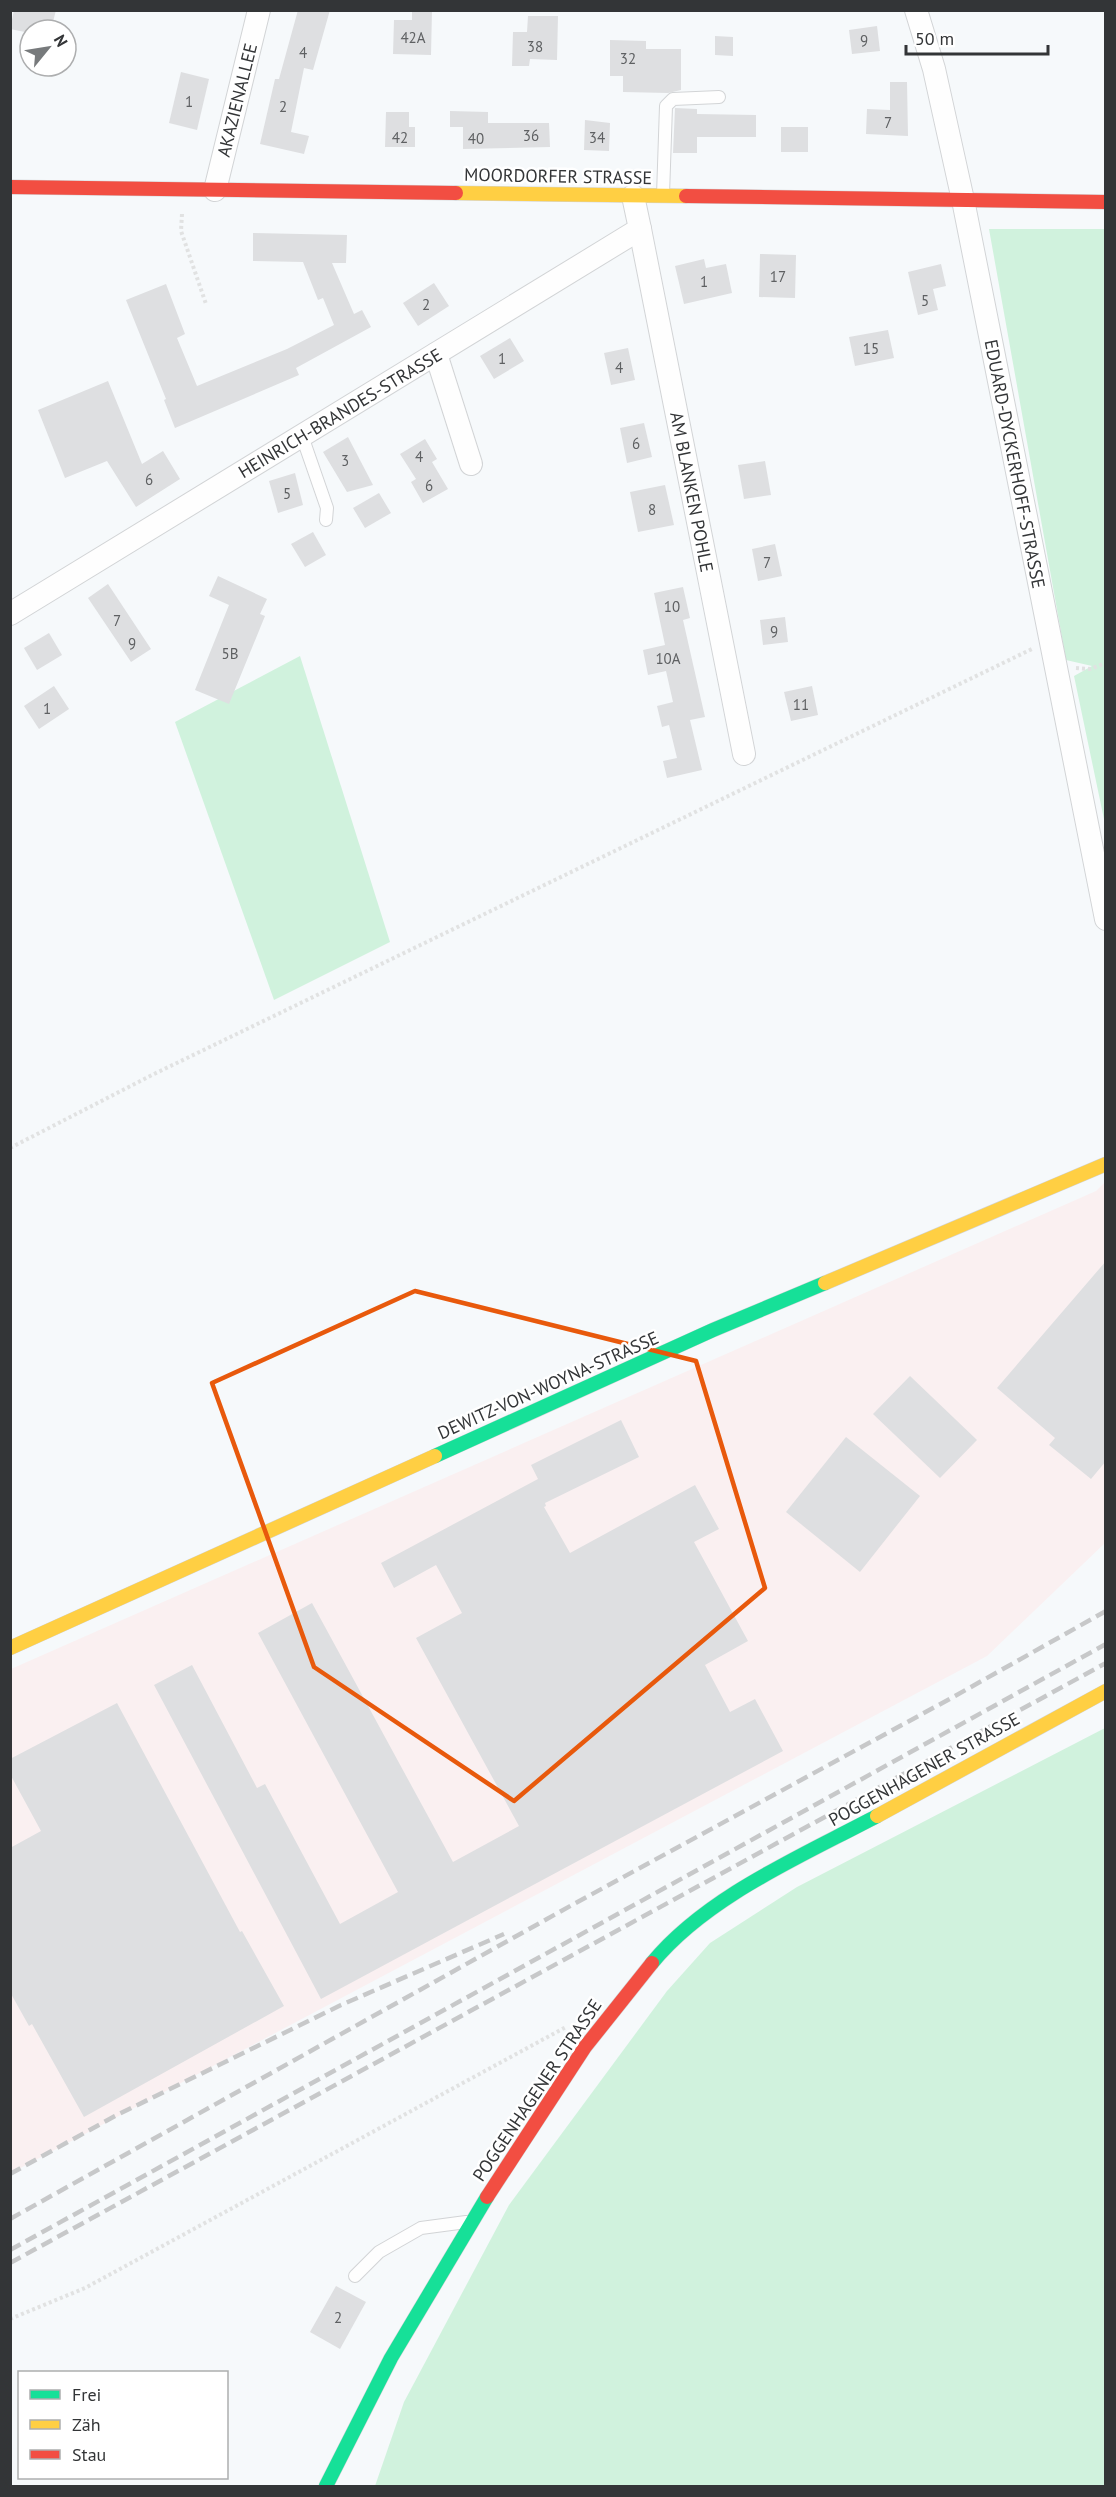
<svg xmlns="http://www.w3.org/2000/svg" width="1116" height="2497" font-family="'PT Sans',sans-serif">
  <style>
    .industrial { fill: #faf0f1 }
    .green { fill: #d0f2dd }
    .building { fill: #dedfe1 }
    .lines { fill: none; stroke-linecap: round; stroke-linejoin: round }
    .lane-casing { stroke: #d2d4d6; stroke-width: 14 }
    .street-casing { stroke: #d2d4d6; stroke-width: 24 }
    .fast-casing { stroke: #d2d4d6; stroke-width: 15 }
    .slow-casing { stroke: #d2d4d6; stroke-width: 15 }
    .jam-casing { stroke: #d2d4d6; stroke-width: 15 }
    .path { stroke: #e1e2e2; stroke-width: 4; stroke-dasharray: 3 3; stroke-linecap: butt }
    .lane { stroke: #fefefe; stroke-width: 12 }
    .street { stroke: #fefefe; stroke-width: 22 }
    .fast { stroke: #16e098; stroke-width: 14 }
    .slow { stroke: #ffcf43; stroke-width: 14 }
    .jam { stroke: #f24e42; stroke-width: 14 }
    .rail { stroke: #c7c8c9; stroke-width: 4.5; stroke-dasharray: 12 6; stroke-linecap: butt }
    .marked { fill: none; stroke: #e8590c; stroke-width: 4.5; stroke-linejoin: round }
    .labels { text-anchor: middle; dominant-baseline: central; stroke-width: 5; stroke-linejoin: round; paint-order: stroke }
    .number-label { font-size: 15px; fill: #5e6062 }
    .street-label { font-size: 18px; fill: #333537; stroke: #fff }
  </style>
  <rect width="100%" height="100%" fill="#f6f9fb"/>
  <!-- industrial -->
  <polygon class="industrial" points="1105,1182 1105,1543 987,1656 11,2173 11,1669 1096,1191"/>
  <!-- green -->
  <g class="green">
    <polygon points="989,229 1105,229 1105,824 1074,676 1092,666 1066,660"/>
    <polygon points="300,656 390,942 274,1000 175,722"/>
    <polygon points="1105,1728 1105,2486 375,2486 404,2402 509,2205 667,1991 710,1943 797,1887"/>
  </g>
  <!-- building -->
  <g class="building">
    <polygon points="14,10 56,10 51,30 30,30 30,33 10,29"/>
    <polygon points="298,10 330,10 313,70 304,68 291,132 309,136 304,154 260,144 275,79 279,79"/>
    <polygon points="412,10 432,10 431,55 393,54 394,20 412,20"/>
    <polygon points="528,16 558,16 557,60 530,59 529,66 512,66 513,32 527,32"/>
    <polygon points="877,26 880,51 852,54 849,30"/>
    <polygon points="715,36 733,37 733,56 715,55"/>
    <polygon points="610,40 646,41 646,49 681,49 681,90 668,93 623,92 623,76 610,76"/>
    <polygon points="181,72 209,79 197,130 169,123"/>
    <polygon points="890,82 907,82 908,136 866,134 867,109 890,110"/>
    <polygon points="675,108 697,109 697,114 756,115 756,137 697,137 697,153 673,153"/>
    <polygon points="450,111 488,112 488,123 549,123 550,147 463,149 463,127 450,127"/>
    <polygon points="386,112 409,112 409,127 415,127 415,147 385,147"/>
    <polygon points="585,120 610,123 609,151 584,150"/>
    <rect x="781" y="127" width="27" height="25"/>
    <polygon points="253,233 347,235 346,263 332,263 354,314 362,310 371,327 296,368 299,375 175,428 164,400 166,399 126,300 166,284 185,334 177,338 197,386 287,349 334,325 323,298 318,300 303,262 253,261"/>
    <polygon points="760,254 796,255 795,298 759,297"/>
    <polygon points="704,259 706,268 726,264 732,293 684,304 675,266"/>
    <polygon points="941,264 946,286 933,289 938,310 918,315 908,272"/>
    <polygon points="434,283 449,306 418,326 403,303"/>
    <polygon points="888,330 894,358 855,366 849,337"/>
    <polygon points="510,338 524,361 494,379 480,356"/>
    <polygon points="628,348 635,380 611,385 604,353"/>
    <polygon points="108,381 142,464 163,451 180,479 136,507 107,461 65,478 38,410"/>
    <polygon points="644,423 652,457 627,463 620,428"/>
    <polygon points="348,437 373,485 347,492 323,452"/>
    <polygon points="425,439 437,459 432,462 448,489 423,503 411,482 416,479 400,454"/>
    <polygon points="765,461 771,495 744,499 738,465"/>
    <polygon points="295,473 303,505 278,513 269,481"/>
    <polygon points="665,485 674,525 638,532 630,492"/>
    <polygon points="379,493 391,513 365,528 353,508"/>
    <polygon points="313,532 326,555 305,567 291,544"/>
    <polygon points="775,544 782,576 758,581 752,549"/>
    <polygon points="218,576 267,599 260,614 265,616 229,704 195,690 229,605 209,596"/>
    <polygon points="108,584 151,649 131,662 88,598"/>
    <polygon points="683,587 690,618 683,620 705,717 690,720 702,770 667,778 663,761 677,758 669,725 662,727 657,706 673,702 666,671 648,675 643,650 665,645 654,593"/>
    <polygon points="785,617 788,642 763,645 760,620"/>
    <polygon points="49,633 62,655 37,670 24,648"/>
    <polygon points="54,686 69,709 39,729 24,706"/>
    <polygon points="812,686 818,715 791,721 784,692"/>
    <polygon points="1106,1261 1106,1461 1091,1479 1049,1445 1055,1438 997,1388"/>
    <polygon points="910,1376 977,1440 940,1478 873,1414"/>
    <polygon points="621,1420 639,1457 545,1503 546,1506 544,1507 570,1553 695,1485 719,1529 694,1542 748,1641 705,1665 730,1712 755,1699 783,1751 321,1999 154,1685 192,1665 257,1788 265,1784 340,1924 398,1892 258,1633 312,1603 453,1862 519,1826 416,1638 462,1613 436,1565 394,1588 381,1563 538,1479 531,1465"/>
    <polygon points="846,1437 920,1496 860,1572 786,1512"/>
    <polygon points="117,1703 240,1932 242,1931 284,2006 84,2117 32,2024 29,2026 10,1992 10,1848 41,1831 10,1774 10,1759"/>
    <polygon points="336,2286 366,2302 340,2349 310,2332"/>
  </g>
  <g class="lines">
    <!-- lane casing -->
    <g class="lane-casing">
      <g id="lane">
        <polyline points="663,195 666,106 673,99 719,97"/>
        <polyline points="302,436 327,508 326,520"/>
        <polyline points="355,2276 379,2252 421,2228 466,2222"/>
      </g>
    </g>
    <!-- street casing -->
    <g class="street-casing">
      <g id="street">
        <polyline points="916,10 934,69 963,200 1106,919"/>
        <polyline points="215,190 259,10"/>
        <polyline points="640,229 744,754"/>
        <polyline points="436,354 471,464"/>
        <polyline points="10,614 640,229 633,196"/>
      </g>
    </g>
    <!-- fast casing -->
    <g class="fast-casing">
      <g id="fast">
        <polyline points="435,1456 713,1330 825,1283"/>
        <path d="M652,1963C707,1896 802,1856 877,1816"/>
        <polyline points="326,2486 391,2358 487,2197"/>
      </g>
    </g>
    <!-- slow casing -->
    <g class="slow-casing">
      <g id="slow">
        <polyline points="456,193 686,196"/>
        <polyline points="825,1283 1106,1164"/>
        <polyline points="10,1648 435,1456"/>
        <polyline points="877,1816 1106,1691"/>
      </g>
    </g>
    <!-- jam casing -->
    <g class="jam-casing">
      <g id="jam">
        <polyline points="10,187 456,193"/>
        <polyline points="686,196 1106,202"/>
        <polyline points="487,2197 585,2047 652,1963"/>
      </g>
    </g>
    <!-- path -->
    <g class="path">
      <polyline points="182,214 181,231 206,304"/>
      <polyline points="1076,668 1090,669 1106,663"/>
      <polyline points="10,1148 154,1074 1034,648"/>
      <polyline points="10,2319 85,2288 566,2027"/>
    </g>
    <!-- lane -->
    <use href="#lane" class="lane"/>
    <!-- street -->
    <use href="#street" class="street"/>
    <!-- fast -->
    <use href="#fast" class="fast"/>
    <!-- slow -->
    <use href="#slow" class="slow"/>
    <!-- jam -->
    <use href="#jam" class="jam"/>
    <!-- rail -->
    <g class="rail">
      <polyline points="10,2174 115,2116 341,2005 504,1934"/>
      <polyline points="10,2219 572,1905 955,1696 1106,1611"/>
      <polyline points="10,2250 1106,1644"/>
      <polyline points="10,2263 1106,1663"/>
    </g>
  </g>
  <!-- marked area -->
  <path class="marked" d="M415,1291L696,1361L765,1588L514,1801L314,1667L212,1383Z"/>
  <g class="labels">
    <!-- number labels -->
    <g class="number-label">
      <text x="413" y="37">42A</text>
      <text x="864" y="40">9</text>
      <text x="535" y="46">38</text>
      <text x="303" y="52">4</text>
      <text x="628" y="58">32</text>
      <text x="189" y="101">1</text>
      <text x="283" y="106">2</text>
      <text x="888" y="122">7</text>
      <text x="531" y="135">36</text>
      <text x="400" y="137">42</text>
      <text x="597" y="137">34</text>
      <text x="476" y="138">40</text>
      <text x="778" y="276">17</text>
      <text x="704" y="281">1</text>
      <text x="925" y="300">5</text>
      <text x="426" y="304">2</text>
      <text x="871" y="348">15</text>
      <text x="502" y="358">1</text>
      <text x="619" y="367">4</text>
      <text x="636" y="443">6</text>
      <text x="419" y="456">4</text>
      <text x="345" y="460">3</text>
      <text x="149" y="479">6</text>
      <text x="429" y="485">6</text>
      <text x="287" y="493">5</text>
      <text x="652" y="509">8</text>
      <text x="767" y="562">7</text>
      <text x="672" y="606">10</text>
      <text x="117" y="620">7</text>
      <text x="774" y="631">9</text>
      <text x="132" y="643">9</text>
      <text x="230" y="653">5B</text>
      <text x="668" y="658">10A</text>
      <text x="801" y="704">11</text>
      <text x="47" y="708">1</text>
      <text x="338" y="2317">2</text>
    </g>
    <!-- street labels -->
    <g class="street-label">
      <text transform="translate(237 100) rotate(-76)">AKAZIENALLEE</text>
      <text transform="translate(558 176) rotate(1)">MOORDORFER STRASSE</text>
      <text transform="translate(340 413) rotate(-31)">HEINRICH-BRANDES-STRASSE</text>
      <text transform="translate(1015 464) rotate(79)">EDUARD-DYCKERHOFF-STRASSE</text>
      <text transform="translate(692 492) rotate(79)">AM BLANKEN POHLE</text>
      <text transform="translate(548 1385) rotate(-24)">DEWITZ-VON-WOYNA-STRASSE</text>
      <text transform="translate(924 1769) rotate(-29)">POGGENHAGENER STRASSE</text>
      <text transform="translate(537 2090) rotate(-56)">POGGENHAGENER STRASSE</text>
    </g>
  </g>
  <!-- border -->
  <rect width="1116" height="2497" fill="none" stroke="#333537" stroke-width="24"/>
  <!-- legend -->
  <rect x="18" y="2371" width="210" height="108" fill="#ffffff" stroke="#adaeaf" stroke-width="1.5"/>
  <rect x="30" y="2390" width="30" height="9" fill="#16e098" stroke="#adaeaf" stroke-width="1.5"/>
  <text x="72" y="2401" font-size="18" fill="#333537">Frei</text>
  <rect x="30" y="2420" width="30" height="9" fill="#ffcf43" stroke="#adaeaf" stroke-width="1.5"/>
  <text x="72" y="2431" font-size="18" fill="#333537">Zäh</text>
  <rect x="30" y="2450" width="30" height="9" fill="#f24e42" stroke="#adaeaf" stroke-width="1.5"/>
  <text x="72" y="2461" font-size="18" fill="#333537">Stau</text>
  <!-- north arrow -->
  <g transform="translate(48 48) rotate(60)"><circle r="28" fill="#ffffff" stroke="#adaeaf" stroke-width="1.5"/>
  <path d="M0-4.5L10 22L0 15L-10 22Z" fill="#777a7c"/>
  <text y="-9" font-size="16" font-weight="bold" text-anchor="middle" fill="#333537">N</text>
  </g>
  <!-- scale -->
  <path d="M906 45v9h142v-9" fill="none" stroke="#333537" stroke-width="3"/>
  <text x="915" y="45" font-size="18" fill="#333537" stroke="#ffffff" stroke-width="4.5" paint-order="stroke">50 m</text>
</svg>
